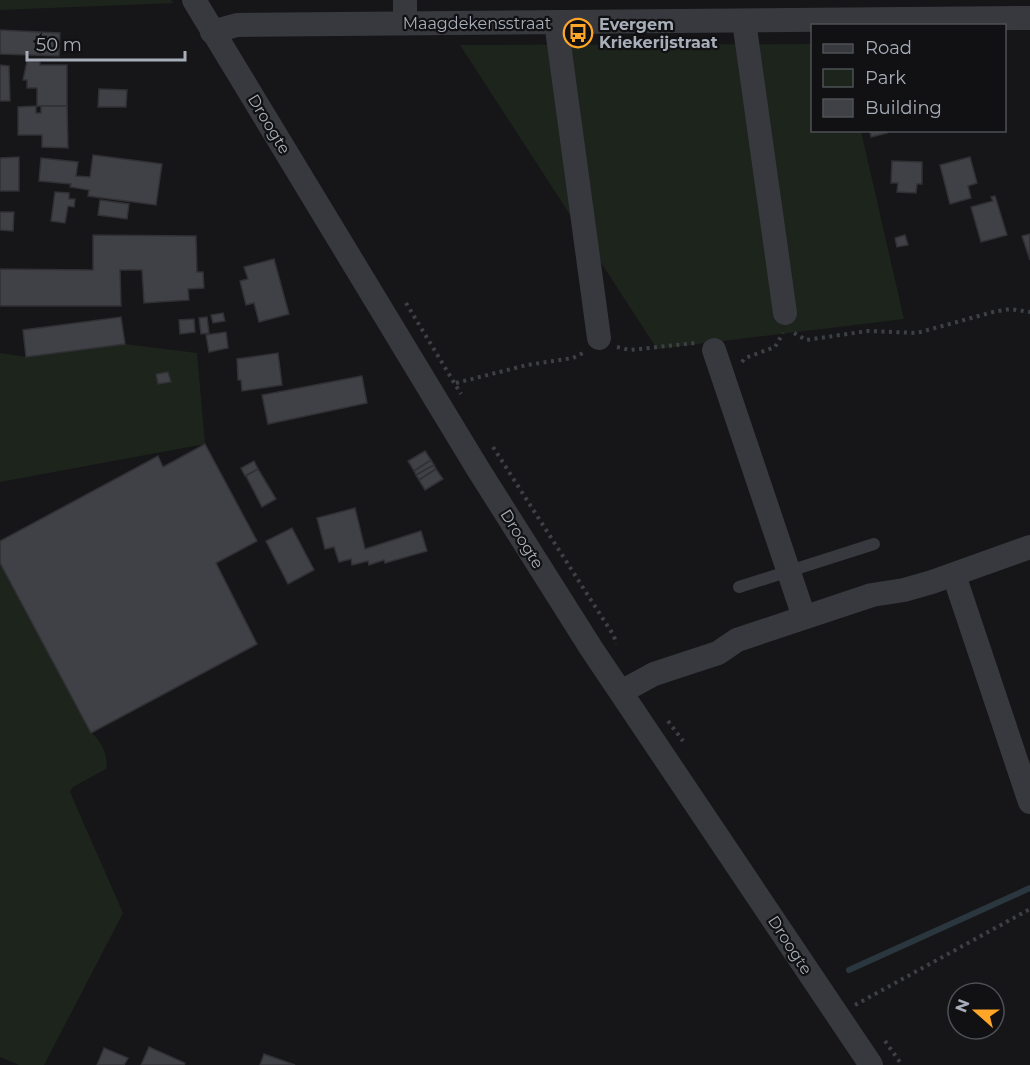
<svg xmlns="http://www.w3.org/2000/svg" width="1030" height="1065" font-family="Montserrat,sans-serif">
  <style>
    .green { fill: #1c241c }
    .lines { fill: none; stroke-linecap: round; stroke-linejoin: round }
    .stream { stroke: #2b373e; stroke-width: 6 }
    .building { fill: #404146; stroke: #303035; stroke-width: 1.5 }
    .path { stroke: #3d4045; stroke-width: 4; stroke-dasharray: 3 4.5; stroke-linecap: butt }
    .lane { stroke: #37393e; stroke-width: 12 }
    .street { stroke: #37393e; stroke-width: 24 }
    .labels { text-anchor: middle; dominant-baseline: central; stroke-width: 4.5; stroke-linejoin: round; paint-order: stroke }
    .street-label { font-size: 16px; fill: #a7aeb9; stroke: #111113 }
    .poi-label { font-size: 16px; font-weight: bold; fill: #a7aeb9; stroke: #111113; text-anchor: start }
  </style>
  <rect width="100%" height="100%" fill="#161618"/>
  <!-- green -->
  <g class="green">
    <polygon points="0,0 171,0 174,3 0,10"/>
    <polygon points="812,44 812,130 861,131 904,319 657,349 460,45"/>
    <polygon points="125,344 197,353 205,444 0,482 0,353 26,357"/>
    <path d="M0,563L91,733C101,739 109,757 106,769L73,787L70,792L123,913L44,1065H19L0,1057Z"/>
  </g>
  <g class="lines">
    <!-- stream -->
    <polyline class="stream" points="849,970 1030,888"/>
  </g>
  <!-- building -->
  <g class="building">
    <polygon points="0,30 60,33 59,56 0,54"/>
    <polygon points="27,61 40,62 40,65 67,65 67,106 37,106 37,88 27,88 27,80 23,80"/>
    <polygon points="0,65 9,66 10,101 0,101"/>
    <polygon points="99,89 127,90 126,107 98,107"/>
    <polygon points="36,106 36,113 41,113 41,106 67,106 68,148 42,147 42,135 18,135 18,107"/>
    <polygon points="870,130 886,130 887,133 871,137"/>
    <polygon points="93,155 162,164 156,205 88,196 89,190 70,187 71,184 39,181 41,158 78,162 76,176 90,177"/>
    <polygon points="19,157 19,191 0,191 0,158"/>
    <polygon points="970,157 977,183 968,186 971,198 950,204 940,165"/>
    <polygon points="892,161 922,162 922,184 917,184 916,193 897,192 898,183 891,183"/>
    <polygon points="55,192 69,193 69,199 75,199 74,207 68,206 65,223 51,221"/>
    <polygon points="995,196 1007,235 981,242 971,207 993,201 991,197"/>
    <polygon points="100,200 129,204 127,219 98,215"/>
    <polygon points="0,212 14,212 13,231 0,230"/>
    <polygon points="1030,234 1030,260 1022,236"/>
    <polygon points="93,235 196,236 197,272 203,272 204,288 188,289 189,300 144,303 142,270 120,270 121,306 0,306 0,269 93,270"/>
    <polygon points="905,235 908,245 897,247 895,238"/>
    <polygon points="274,259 289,314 259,322 254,303 246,305 240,281 248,279 244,267"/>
    <polygon points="223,313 225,321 213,323 211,315"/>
    <polygon points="121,317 125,344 26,357 23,330"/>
    <polygon points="207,317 209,333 201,334 199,318"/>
    <polygon points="194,319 195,332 180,334 179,320"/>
    <polygon points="226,332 228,348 209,352 206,335"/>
    <polygon points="278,353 282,385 242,391 241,380 238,380 237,359"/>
    <polygon points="168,372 171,382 158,384 156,374"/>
    <polygon points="362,376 367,403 268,424 262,395"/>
    <polygon points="205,444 257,541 216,563 257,644 91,733 0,563 0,541 158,456 163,467"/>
    <polygon points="425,451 431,460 414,471 408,461"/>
    <polygon points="431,460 434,465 416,475 414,471"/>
    <polygon points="254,461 258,469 245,476 241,468"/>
    <polygon points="434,465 436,469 419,480 416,475"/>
    <polygon points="258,469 276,499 262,507 246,476"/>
    <polygon points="436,469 443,479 425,490 419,480"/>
    <polygon points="355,508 365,549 421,531 427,551 385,563 384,560 369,565 368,561 352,565 351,559 339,562 334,547 325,549 317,518"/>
    <polygon points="292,528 314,570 288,584 266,541"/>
    <polygon points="149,1047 185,1063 184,1065 141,1065"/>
    <polygon points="104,1048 128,1058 124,1065 97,1065"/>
    <polygon points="264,1054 295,1065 260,1065"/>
  </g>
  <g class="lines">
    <!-- path -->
    <g class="path">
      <polyline points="406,303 461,394"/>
      <polyline points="794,333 806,340 868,331 917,333 993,312 1010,309 1030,312"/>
      <polyline points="617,347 630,350 695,343"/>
      <polyline points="742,362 745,358 775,347 783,333"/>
      <polyline points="456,383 527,365 573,358 583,353"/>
      <polyline points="493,447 614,636 616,644"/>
      <polyline points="668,721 683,741"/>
      <polyline points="855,1005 1030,909"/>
      <polyline points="885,1041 902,1065"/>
    </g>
    <!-- lane -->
    <polyline class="lane" points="739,587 874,544"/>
    <!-- street -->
    <g class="street">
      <polyline points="194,0 478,469 591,648 871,1065"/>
      <polyline points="405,0 405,23"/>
      <polyline points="744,21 785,313"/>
      <polyline points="556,22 599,338"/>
      <polyline points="212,32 237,25 1030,18"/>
      <polyline points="714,350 804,617"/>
      <polyline points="954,575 1030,802"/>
      <polyline points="621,692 654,674 718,653 737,640 872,595 904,590 932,582 1030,547"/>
    </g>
  </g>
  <!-- icons -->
  <defs>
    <g id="bus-ring" transform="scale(1.5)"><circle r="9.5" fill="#111113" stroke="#ffa528" stroke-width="1.5"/><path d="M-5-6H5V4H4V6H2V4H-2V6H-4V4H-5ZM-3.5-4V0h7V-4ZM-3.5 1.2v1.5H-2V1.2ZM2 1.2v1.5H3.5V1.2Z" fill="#ffa528"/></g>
  </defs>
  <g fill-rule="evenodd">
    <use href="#bus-ring" x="578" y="33"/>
  </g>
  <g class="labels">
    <!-- street labels -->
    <g class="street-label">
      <text x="477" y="23">Maagdekensstraat</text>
      <text transform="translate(269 124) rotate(59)">Droogte</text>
      <text transform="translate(522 539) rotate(58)">Droogte</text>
      <text transform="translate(790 945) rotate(57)">Droogte</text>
    </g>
    <!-- poi labels -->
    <g class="poi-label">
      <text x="599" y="24">Evergem<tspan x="599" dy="18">Kriekerijstraat</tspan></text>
    </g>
  </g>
  <!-- legend -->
  <rect x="811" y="24" width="195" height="108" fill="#111113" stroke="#4d5055" stroke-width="1.5"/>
  <rect x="823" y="44" width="30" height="9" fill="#37393e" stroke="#4d5055" stroke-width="1.5"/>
  <text x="865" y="54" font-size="18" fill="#a7aeb9">Road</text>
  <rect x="823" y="69" width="30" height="18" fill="#1c241c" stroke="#4d5055" stroke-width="1.5"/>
  <text x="865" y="84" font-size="18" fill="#a7aeb9">Park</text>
  <rect x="823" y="99" width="30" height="18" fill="#404146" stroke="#4d5055" stroke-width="1.5"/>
  <text x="865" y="114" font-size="18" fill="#a7aeb9">Building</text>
  <!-- north arrow -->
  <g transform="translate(976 1011) rotate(291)"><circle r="28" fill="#111113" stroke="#4d5055" stroke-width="1.5"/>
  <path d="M0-4.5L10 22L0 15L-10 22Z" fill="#ffa528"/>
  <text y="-9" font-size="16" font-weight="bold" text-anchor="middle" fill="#a7aeb9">N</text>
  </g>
  <!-- scale -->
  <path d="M27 51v9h158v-9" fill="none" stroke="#a7aeb9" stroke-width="3"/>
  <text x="36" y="51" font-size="18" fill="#a7aeb9" stroke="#111113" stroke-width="4.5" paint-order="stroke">50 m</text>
</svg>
